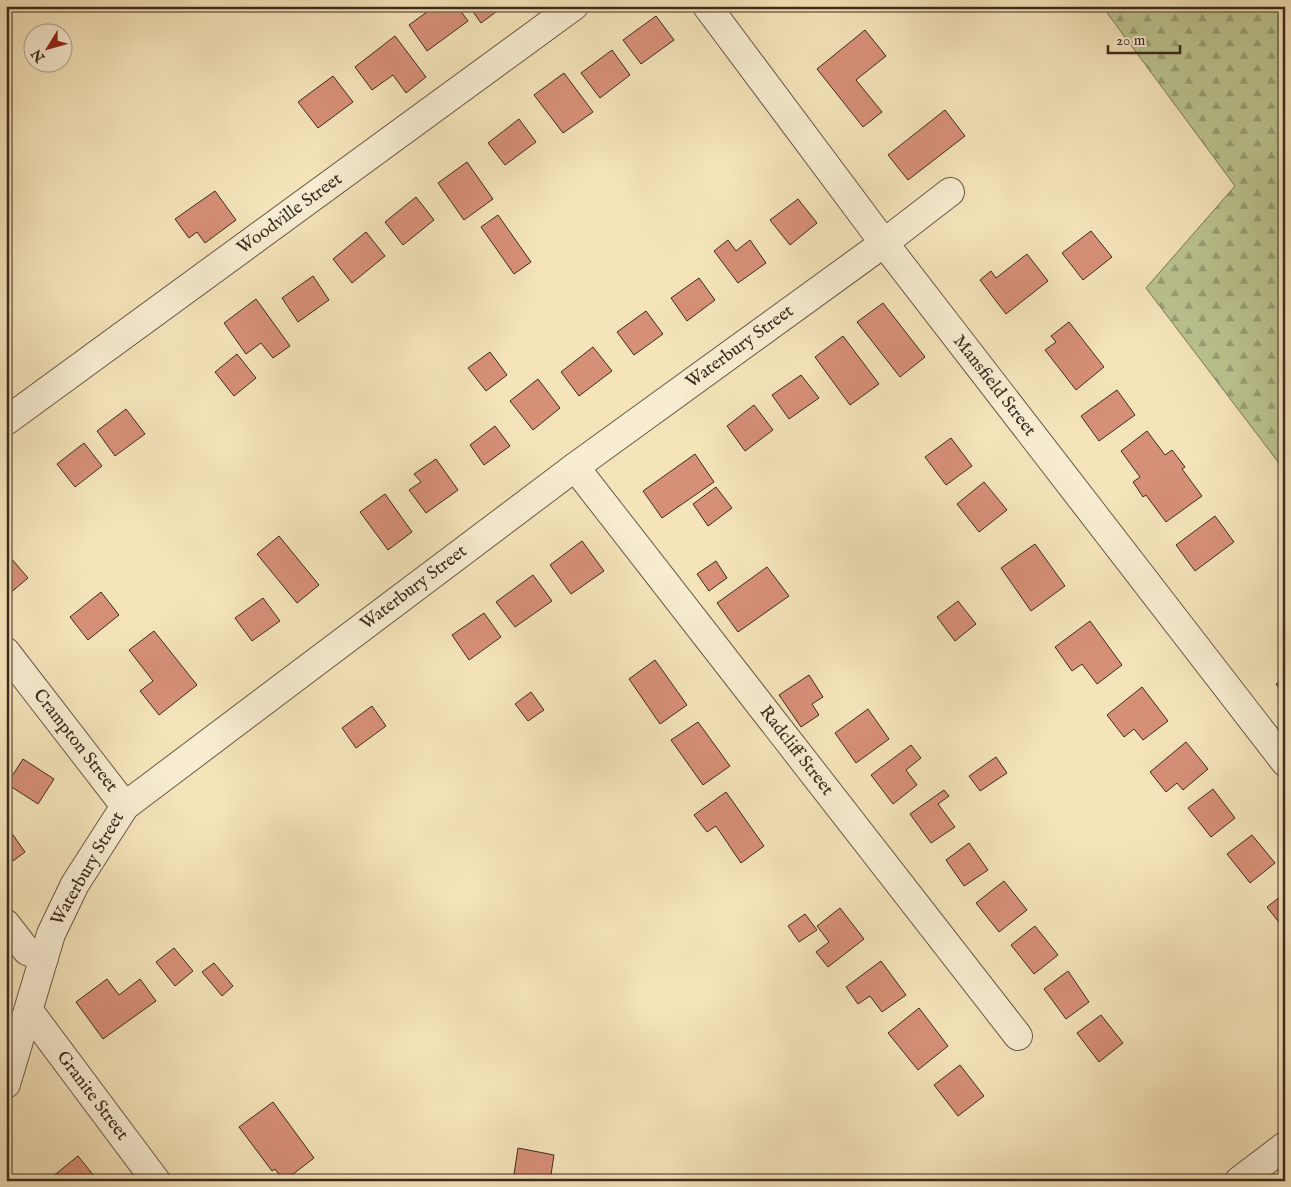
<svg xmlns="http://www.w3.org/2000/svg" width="1291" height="1187" font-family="'IM FELL English',serif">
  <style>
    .forest { fill: url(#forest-firs); stroke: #7c7857 }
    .building { fill: #d79078; stroke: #3c2b1e }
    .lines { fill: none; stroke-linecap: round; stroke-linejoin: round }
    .minor-casing { stroke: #6a5945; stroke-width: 30 }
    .minor { stroke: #f8edd2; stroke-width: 28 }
    .labels { text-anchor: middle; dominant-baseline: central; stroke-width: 4; stroke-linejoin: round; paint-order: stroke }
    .street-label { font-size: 18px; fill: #3c2b1e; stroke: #f8edd2 }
  </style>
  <defs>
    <pattern id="forest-firs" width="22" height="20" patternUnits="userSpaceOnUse" patternTransform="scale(1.25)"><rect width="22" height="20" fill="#bbc490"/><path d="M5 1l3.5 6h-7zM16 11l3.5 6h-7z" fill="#999f75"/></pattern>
  </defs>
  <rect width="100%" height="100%" fill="#f5e4ba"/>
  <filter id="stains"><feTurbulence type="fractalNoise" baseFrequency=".004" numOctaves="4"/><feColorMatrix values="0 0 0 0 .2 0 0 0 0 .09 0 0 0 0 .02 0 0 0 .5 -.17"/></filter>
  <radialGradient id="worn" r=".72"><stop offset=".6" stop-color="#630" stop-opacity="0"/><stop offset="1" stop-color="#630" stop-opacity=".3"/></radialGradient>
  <!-- forest -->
  <polygon class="forest" points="1102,6 1285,6 1285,471 1146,288 1235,186"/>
  <!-- building -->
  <g class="building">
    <polygon points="435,6 457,6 468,21 427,51 409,25"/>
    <polygon points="469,6 498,6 500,9 481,23"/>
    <polygon points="656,16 674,40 641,64 623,40"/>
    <polygon points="865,30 886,56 856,80 882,112 863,127 817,69"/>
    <polygon points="395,36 426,77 406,93 393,75 372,90 355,67"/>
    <polygon points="612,50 630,75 600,98 581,73"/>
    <polygon points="564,73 593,112 563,133 534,95"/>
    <polygon points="333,76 353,102 318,128 298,102"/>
    <polygon points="945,110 965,136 908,180 888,155"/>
    <polygon points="519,119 536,142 505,165 488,143"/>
    <polygon points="467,162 493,199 464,220 438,183"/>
    <polygon points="215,191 236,220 205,243 197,232 189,238 175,219"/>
    <polygon points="416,197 434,220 403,245 385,222"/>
    <polygon points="798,199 817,223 790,245 770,220"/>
    <polygon points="498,215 531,262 514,274 481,227"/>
    <polygon points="1091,231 1112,257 1083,280 1062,253"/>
    <polygon points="366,232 385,256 352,283 333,259"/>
    <polygon points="728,240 736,251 750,240 766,263 738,283 714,251"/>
    <polygon points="1027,254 1048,281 1006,314 980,280 991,271 996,278"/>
    <polygon points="313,276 329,300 298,322 282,298"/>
    <polygon points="699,278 715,300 687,321 671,298"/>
    <polygon points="256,299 290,346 273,358 261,343 246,354 224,323"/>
    <polygon points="883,303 925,357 900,377 857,322"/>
    <polygon points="646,311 663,334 634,355 617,332"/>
    <polygon points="1069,322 1104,367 1076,390 1045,350 1056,342 1051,336"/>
    <polygon points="843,336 879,384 850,405 815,357"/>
    <polygon points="593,347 612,371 579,396 561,372"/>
    <polygon points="490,352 507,375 486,391 468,368"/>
    <polygon points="237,354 256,378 234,396 215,372"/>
    <polygon points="801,375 819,398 789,419 772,395"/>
    <polygon points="538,379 560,408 533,430 510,401"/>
    <polygon points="1117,390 1135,415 1099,441 1081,416"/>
    <polygon points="754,405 773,430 745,451 727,426"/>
    <polygon points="126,409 145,434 115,456 97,431"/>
    <polygon points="495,426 510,446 484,465 470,445"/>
    <polygon points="1147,431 1165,455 1172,450 1185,467 1182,469 1202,496 1166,522 1146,495 1143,497 1133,482 1140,477 1121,451"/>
    <polygon points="951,438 972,466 946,485 925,457"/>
    <polygon points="84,443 102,466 75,487 57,464"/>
    <polygon points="695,454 714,482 662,518 643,491"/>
    <polygon points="436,459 458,490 426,513 409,490 421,482 414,474"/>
    <polygon points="984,482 1007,510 979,532 957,504"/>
    <polygon points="716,487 732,508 708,526 693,504"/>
    <polygon points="385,494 412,532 388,550 360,512"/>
    <polygon points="1215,516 1234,542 1195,571 1176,545"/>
    <polygon points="279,536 319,585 297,603 257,554"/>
    <polygon points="582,541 604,571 571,594 550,565"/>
    <polygon points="1035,544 1065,586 1031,611 1001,568"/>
    <polygon points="10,557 28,578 9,594 6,591 6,560"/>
    <polygon points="716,561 727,578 709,591 697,574"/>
    <polygon points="767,567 789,596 738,632 717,603"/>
    <polygon points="533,575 552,601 515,627 496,602"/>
    <polygon points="101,592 119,615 88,640 70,617"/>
    <polygon points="263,598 280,621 252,641 235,618"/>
    <polygon points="958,601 976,624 955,641 937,617"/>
    <polygon points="484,613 501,637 469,660 452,635"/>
    <polygon points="1090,621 1122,665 1097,684 1082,664 1072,671 1055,647"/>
    <polygon points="154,631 197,685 159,715 140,691 153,681 129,650"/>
    <polygon points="655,660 687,705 660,724 629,679"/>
    <polygon points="809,675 823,697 812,704 819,715 801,727 779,695"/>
    <polygon points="1285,678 1285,696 1276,684"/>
    <polygon points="1142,687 1168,721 1143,740 1134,729 1124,737 1107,715"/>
    <polygon points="531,692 544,710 528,721 515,704"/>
    <polygon points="372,706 386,726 356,748 342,728"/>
    <polygon points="868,709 889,739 856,763 835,733"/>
    <polygon points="698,722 730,766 703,785 671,740"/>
    <polygon points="1186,742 1208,769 1183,790 1177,783 1166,792 1150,772"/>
    <polygon points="911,745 921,758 906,770 917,785 893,804 871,775"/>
    <polygon points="996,757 1007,773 980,791 969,776"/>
    <polygon points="23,759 54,779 38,804 7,784"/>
    <polygon points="1213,789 1235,818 1211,837 1188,808"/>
    <polygon points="944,790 949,796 938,804 955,827 931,843 910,814"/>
    <polygon points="726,792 764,846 741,863 716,826 707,832 694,815"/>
    <polygon points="6,825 25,852 13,861 8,854 6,855"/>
    <polygon points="1252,835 1275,863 1250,883 1227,854"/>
    <polygon points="969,843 988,870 964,886 946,860"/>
    <polygon points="1004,881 1027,910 999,932 976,903"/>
    <polygon points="1285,893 1285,930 1267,907"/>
    <polygon points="840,908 864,939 828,967 816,952 829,942 817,926"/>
    <polygon points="805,914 817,930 799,942 788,926"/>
    <polygon points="1035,926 1058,955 1034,974 1011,945"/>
    <polygon points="174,948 193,971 175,986 156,962"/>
    <polygon points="881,961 906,995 882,1012 870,996 858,1004 846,987"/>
    <polygon points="214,963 233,986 222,996 202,972"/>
    <polygon points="1068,971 1089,1002 1066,1019 1044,989"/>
    <polygon points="107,979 119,995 140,979 156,1001 103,1039 76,1002"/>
    <polygon points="919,1008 948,1046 918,1070 888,1033"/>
    <polygon points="1101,1015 1123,1043 1099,1062 1077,1033"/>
    <polygon points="960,1065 984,1096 958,1116 934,1085"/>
    <polygon points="273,1102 314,1158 284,1181 275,1169 272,1171 239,1127"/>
    <polygon points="518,1148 554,1155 550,1181 513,1181"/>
    <polygon points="78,1156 98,1181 47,1181"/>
  </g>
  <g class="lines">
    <!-- minor casing -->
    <g class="minor-casing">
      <g id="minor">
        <polyline points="707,6 884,243 1285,762"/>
        <polyline points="6,421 574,6"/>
        <polyline points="575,467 1018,1036"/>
        <polyline points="6,652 125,806"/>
        <polyline points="6,924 27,951 44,958"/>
        <polyline points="29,1011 156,1181"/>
        <polyline points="6,1084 51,934 75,884 125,806 575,467 884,243 950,192"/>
        <polyline points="1239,1181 1285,1146"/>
      </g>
    </g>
    <!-- minor -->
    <use href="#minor" class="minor"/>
  </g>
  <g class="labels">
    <!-- street labels -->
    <g class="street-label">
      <text transform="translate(290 214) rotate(-36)">Woodville Street</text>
      <text transform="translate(740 347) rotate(-36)">Waterbury Street</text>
      <text transform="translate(994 386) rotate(52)">Mansfield Street</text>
      <text transform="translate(414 588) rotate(-37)">Waterbury Street</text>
      <text transform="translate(75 741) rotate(52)">Crampton Street</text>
      <text transform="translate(796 751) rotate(52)">Radcliff Street</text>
      <text transform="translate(88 869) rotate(-60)">Waterbury Street</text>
      <text transform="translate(92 1096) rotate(53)">Granite Street</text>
    </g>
  </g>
  <!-- margin -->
  <rect width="1291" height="1187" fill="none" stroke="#f5e4ba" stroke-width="25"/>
  <rect x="8" y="8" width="1276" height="1172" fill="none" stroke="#3c2b1e" stroke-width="2.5"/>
  <rect x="12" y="12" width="1266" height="1162" fill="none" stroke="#3c2b1e"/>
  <!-- north arrow -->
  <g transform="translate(48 48) rotate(233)"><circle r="24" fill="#f8edd2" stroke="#ad9f8a"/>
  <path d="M0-4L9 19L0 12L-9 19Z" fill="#8f2418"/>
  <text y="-8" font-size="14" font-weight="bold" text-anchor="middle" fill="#3c2b1e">N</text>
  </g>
  <!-- scale -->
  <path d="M1108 45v8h72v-8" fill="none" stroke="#3c2b1e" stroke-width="2.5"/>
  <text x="1116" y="45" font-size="15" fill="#3c2b1e" stroke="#f8edd2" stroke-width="4" paint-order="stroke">20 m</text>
  <rect width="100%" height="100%" filter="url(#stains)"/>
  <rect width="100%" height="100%" fill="url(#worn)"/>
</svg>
